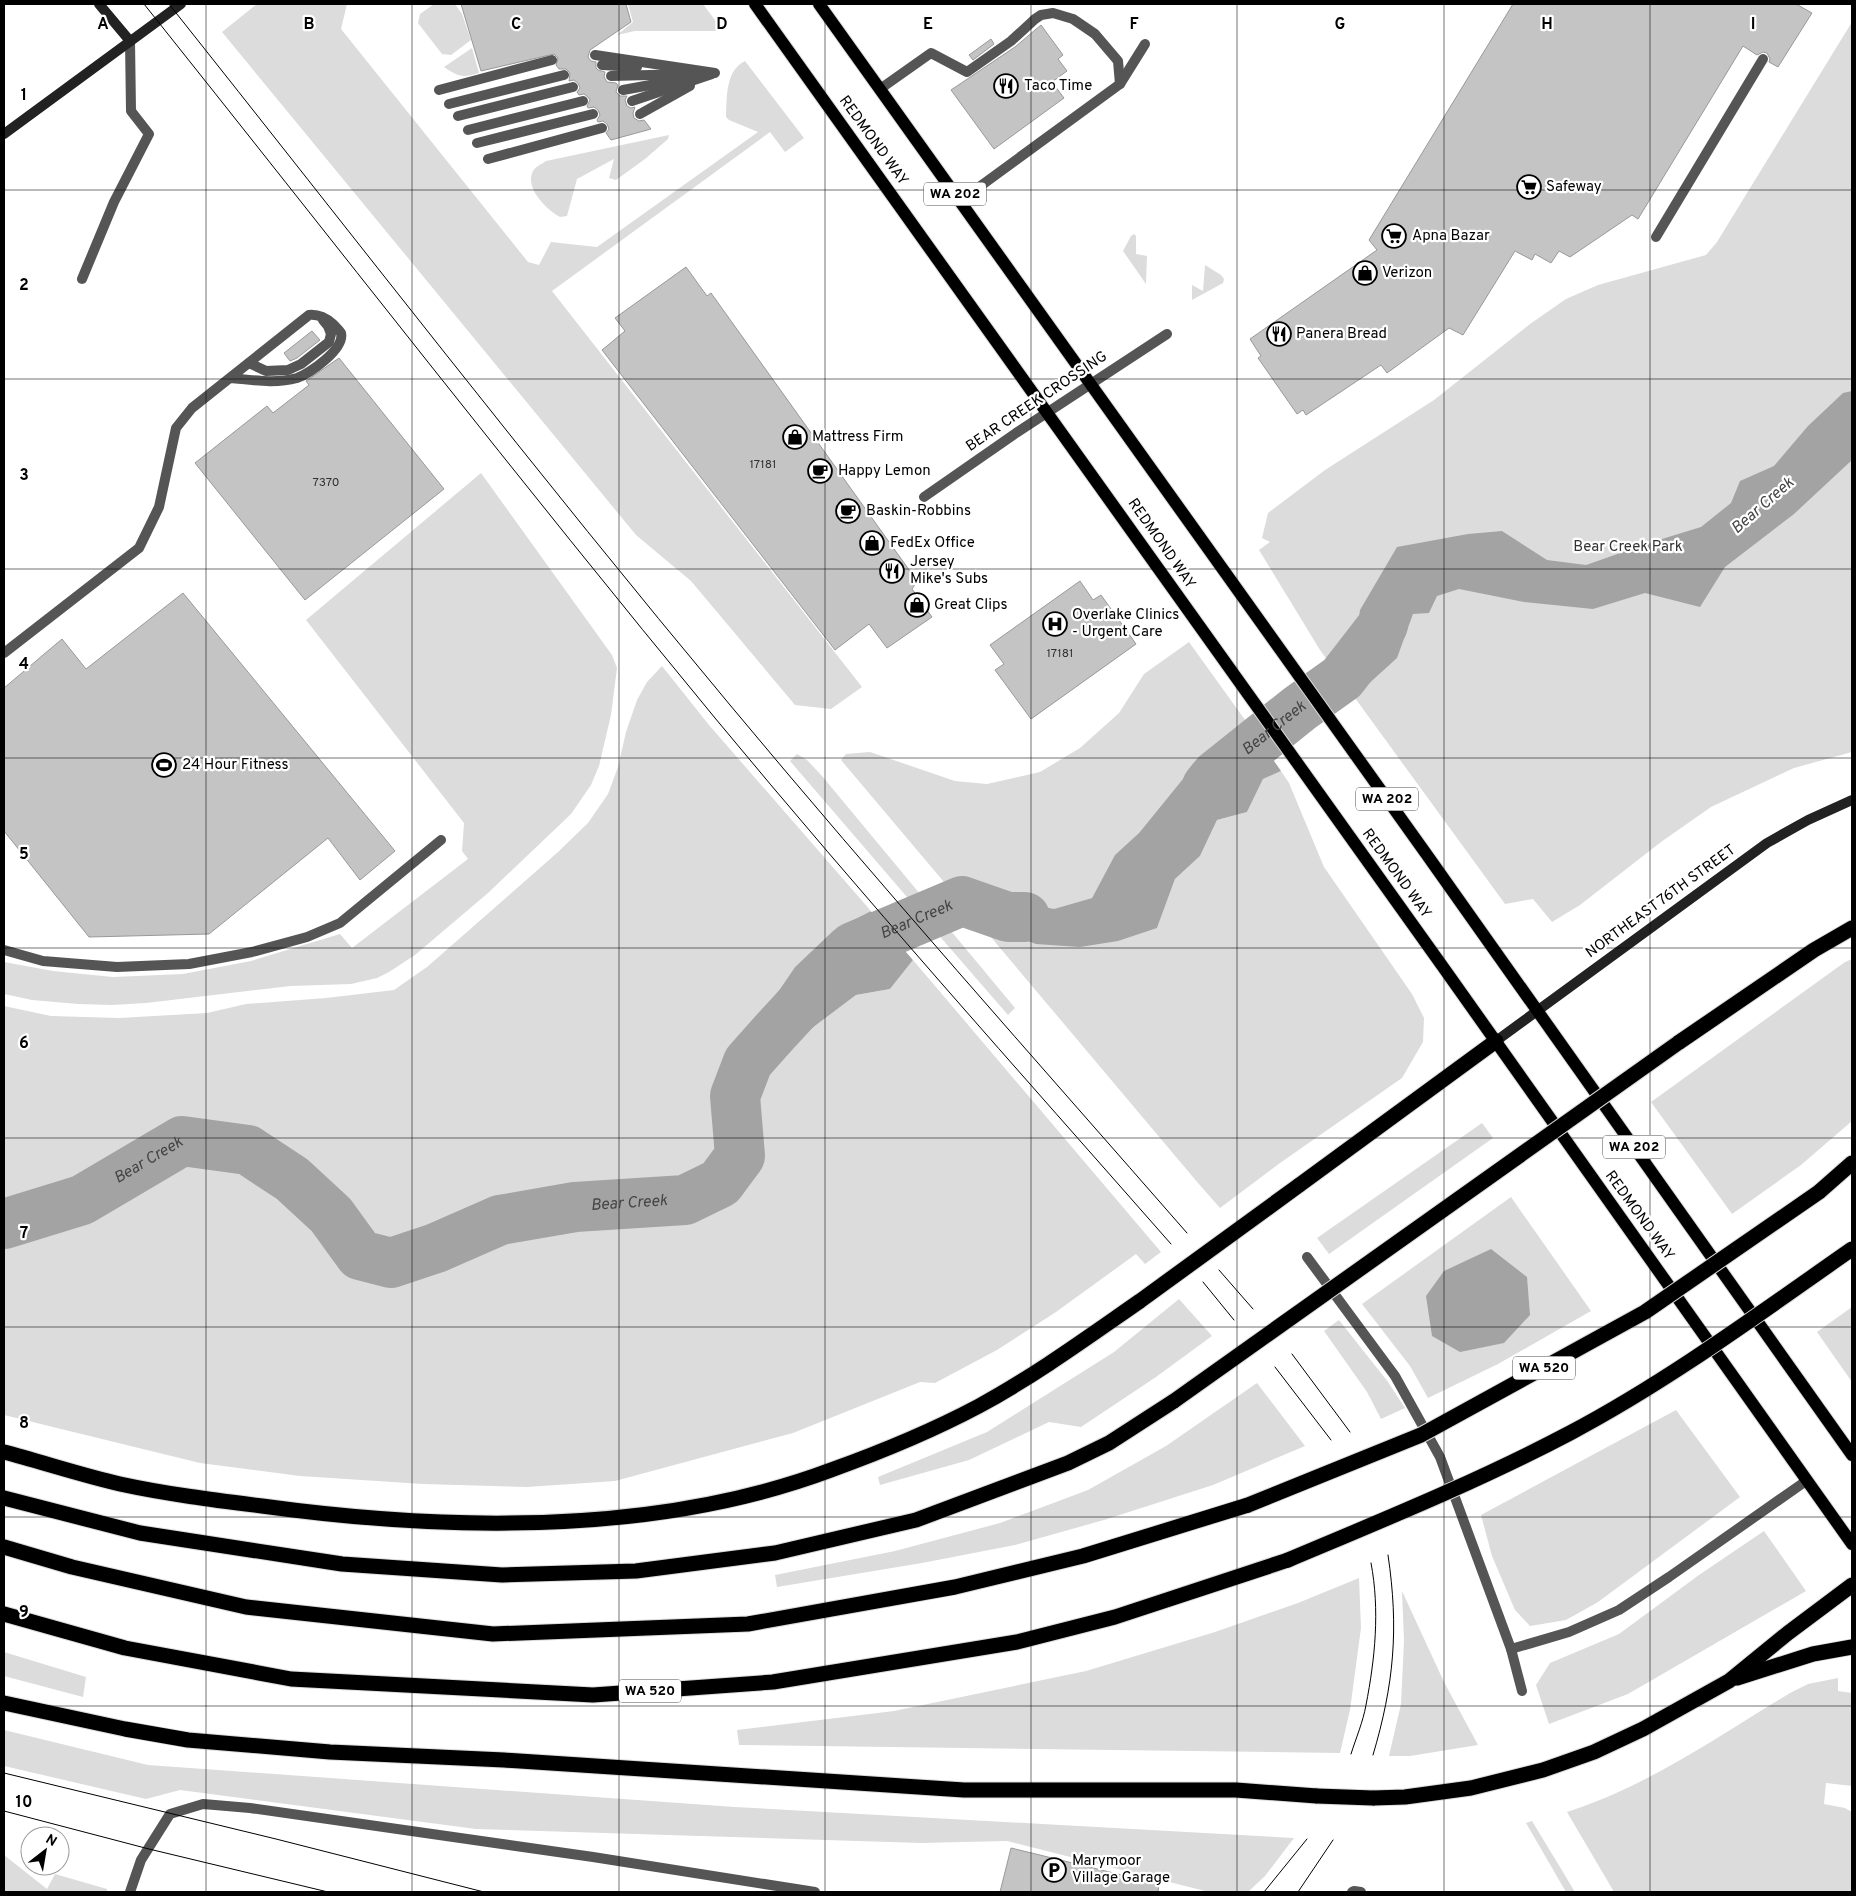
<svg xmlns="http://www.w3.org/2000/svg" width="1856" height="1896" font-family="Overpass,sans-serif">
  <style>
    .green { fill: #dcdcdc }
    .water { fill: #a3a3a3 }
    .pier { fill: #fff }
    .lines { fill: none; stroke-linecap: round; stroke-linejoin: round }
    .river { stroke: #a3a3a3; stroke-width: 50 }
    .building { fill: #c4c4c4; stroke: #999 }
    .primary-casing { stroke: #dbdbdb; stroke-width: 14 }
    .highway-casing { stroke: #dbdbdb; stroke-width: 17 }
    .lane { stroke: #555; stroke-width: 10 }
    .secondary { stroke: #222; stroke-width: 10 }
    .primary { stroke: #000; stroke-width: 12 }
    .highway { stroke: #000; stroke-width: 15 }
    .tram { stroke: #000; stroke-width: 1 }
    .highway-bridge-casing { stroke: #dbdbdb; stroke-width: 17; stroke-linecap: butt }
    .highway-bridge { stroke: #000; stroke-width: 15 }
    .grid { fill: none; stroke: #000; stroke-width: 1; stroke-opacity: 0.55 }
    .labels { text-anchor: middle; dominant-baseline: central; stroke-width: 4.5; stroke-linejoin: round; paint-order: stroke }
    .number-label { font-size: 12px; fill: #313131 }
    .shield { fill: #fff; stroke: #4c4c4c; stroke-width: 1 }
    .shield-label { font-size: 14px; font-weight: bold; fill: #000 }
    .poi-label { font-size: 15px; fill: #000; stroke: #fff; text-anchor: start }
    .street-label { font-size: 15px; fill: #000; stroke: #fff }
    .park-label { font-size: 15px; fill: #333; stroke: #fff }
    .water-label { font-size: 16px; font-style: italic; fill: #444; stroke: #fff }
    .grid-label { font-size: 16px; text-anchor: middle; font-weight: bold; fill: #000; stroke: #fff; stroke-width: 4.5; stroke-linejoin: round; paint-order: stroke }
  </style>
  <rect width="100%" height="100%" fill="#fff"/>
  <!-- green -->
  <g class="green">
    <path d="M257,4H347L341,29L528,262L539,265L551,242L597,247L758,132L729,120L726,117C727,98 725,71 745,61L804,138L785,152L770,132L552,291L862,687L831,709L795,705L691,581L636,535L222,32Z"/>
    <polygon points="434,4 455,4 462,14 471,40 451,55 442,54 418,23 420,14"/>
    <polygon points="628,4 703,4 723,31 635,31 617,35 633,22"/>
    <polygon points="1852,22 1852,752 1794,768 1711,807 1661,842 1580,905 1552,922 1533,899 1505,904 1320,650 1259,550 1270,542 1262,538 1268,513 1325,470 1434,400 1530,324 1566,299 1598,285 1706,255 1717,242"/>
    <path d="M472,48L479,73C462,78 459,77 444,67Z"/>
    <path d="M669,135L668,139L645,159L616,180L609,178L614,159L577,179L567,216L560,217C547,210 524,188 533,171C536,166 542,164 546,161Z"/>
    <polygon points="1134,234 1136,236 1136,254 1147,256 1146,284 1123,251 1131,236"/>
    <polygon points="1205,265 1221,275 1224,279 1223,283 1192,300 1192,285 1203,291"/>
    <polygon points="481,473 612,655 617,668 611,715 599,766 591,785 571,814 488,893 415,955 389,972 377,978 351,984 291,986 146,1003 112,1005 78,1004 32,1000 4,994 4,962 53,971 113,977 183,974 251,961 340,934 352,948 468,859 462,851 464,823 306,620"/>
    <polygon points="1189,642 1258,738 1191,769 1139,833 1115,856 1092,898 1052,910 949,888 841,760 846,754 870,752 955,781 987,784 1040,772 1080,748 1119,713 1144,674"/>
    <polygon points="662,666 709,725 871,911 834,930 795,967 737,1054 767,1062 856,995 890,989 913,960 1161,1252 1145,1264 1136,1254 1056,1312 997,1350 935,1383 920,1382 793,1433 615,1481 527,1487 423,1484 300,1476 200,1463 4,1415 4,1006 51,1016 119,1018 207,1013 246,1004 326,998 394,990 427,967 558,852 588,823 608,794 618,767 626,732 637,700 647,682"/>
    <polygon points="797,754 807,760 822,776 925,900 913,904 790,761"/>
    <polygon points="1281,771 1289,783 1324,867 1412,994 1424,1018 1423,1042 1402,1078 1280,1163 1220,1208 1198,1183 979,923 999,930 1157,928 1175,879 1200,856 1217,820 1247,812 1263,779"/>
    <polygon points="946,925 1015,1008 1008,1015 936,932"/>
    <polygon points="1852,959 1852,1121 1801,1165 1732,1214 1651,1102 1845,962"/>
    <polygon points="1482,1123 1493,1138 1329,1254 1317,1238"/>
    <polygon points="1511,1197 1591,1311 1498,1364 1428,1398 1410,1366 1362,1304"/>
    <polygon points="1179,1299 1212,1336 1156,1377 1081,1427 1049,1422 969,1460 880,1485 878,1477 987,1432 1114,1352"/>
    <polygon points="1852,1307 1852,1382 1817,1332"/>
    <polygon points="1339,1320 1388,1382 1405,1408 1381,1419 1367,1392 1324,1331"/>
    <polygon points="1257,1383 1305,1446 1213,1485 1104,1520 1015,1545 922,1563 777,1587 775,1575 895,1551 1000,1523 1088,1490 1166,1446"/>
    <polygon points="1676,1410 1740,1497 1598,1602 1566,1620 1530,1626 1515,1610 1492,1556 1481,1515"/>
    <polygon points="1764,1531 1806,1591 1628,1694 1549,1724 1536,1685 1550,1663 1619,1634 1699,1575"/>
    <polygon points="1359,1578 1361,1628 1350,1710 1340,1753 739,1745 737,1730 894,1711 1086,1671 1215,1632 1298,1603"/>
    <polygon points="1402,1591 1444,1682 1478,1745 1410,1756 1389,1756 1401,1704 1404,1641"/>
    <polygon points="4,1652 86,1677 83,1697 4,1676"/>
    <path d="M1838,1678V1691L1852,1693V1786L1826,1783L1824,1804L1845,1808L1852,1812V1892H1614L1567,1812C1648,1786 1719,1736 1790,1693L1808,1684Z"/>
    <polygon points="4,1730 148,1765 735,1807 1294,1838 1265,1876 1248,1892 1209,1892 1007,1841 921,1843 476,1829 180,1790 146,1799 4,1766"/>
    <polygon points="1532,1821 1575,1892 1566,1892 1526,1823"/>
    <polygon points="4,1855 47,1889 55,1874 107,1889 107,1892 4,1892"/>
  </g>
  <!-- water -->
  <g class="water">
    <polygon points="1852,391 1852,460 1794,514 1725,567 1700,607 1645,593 1593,609 1524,602 1459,589 1437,596 1429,613 1413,614 1397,658 1354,697 1338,675 1355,645 1360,610 1397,547 1468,534 1502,531 1547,560 1586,565 1649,543 1701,527 1731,503 1740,481 1774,466 1808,426 1843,393"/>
    <polygon points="1258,738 1281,771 1263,779 1247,812 1217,820 1200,856 1175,879 1157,928 1118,941 1080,947 1036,944 979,923 949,888 1054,909 1092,898 1115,855 1139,833 1191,769"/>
    <polygon points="871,911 913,960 890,989 856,995 767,1062 736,1054 795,967 834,930"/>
    <polygon points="1491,1249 1527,1277 1530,1315 1504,1343 1460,1352 1432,1336 1426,1296 1444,1271"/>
  </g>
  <!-- pier -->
  <polygon class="pier" points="869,909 873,910 915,958 915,962"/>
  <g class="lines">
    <!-- river -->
    <g class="river">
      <path id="s1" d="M1207,786L1216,775L1300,708L1342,678L1383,625"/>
      <path id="s2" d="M4,1224L82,1200L182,1141L248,1150L292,1179L331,1215L360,1255L391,1263L436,1248L500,1220L575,1207L685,1200L720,1183L740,1156L735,1096L748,1062L772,1035L853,947L962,901L1008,917H1025"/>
    </g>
  </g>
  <!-- building -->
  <g class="building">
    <polygon points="461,4 626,4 631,22 590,50 588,57 591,61 596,62 596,68 598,70 605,72 604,77 607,82 616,83 618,85 616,92 620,96 627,96 625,100 627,106 631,108 635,107 633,113 634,118 639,121 644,120 651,129 611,140 606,133 609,129 607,124 603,121 598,122 597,120 600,115 598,110 594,107 588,108 587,106 590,100 588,97 584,94 579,95 577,92 580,88 578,83 574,80 569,81 570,73 566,69 559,69 556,65 558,58 554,54 481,71"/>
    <polygon points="1513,4 1796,4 1812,13 1778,67 1769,62 1770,59 1767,53 1763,52 1757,55 1743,46 1638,219 1632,215 1570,257 1559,251 1551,263 1535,254 1532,260 1515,251 1463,335 1449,328 1387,373 1381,365 1306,415 1303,410 1297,414 1258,358 1261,356 1250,339 1377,250 1369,240"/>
    <polygon points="1041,25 1063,55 1058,59 1067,71 1052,82 1064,98 994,149 951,90 1015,47"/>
    <polygon points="991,39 994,44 973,60 969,55"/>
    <polygon points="686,267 707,296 711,293 917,581 912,589 932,617 887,648 869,624 835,650 602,350 625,331 615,318"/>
    <polygon points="312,331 320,340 297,358 290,361 284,353"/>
    <polygon points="339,358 444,489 305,600 195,463 267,406 273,413 309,385 306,381"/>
    <polygon points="1080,581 1093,600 1101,595 1136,644 1031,719 995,670 1004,664 990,645"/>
    <polygon points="183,593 395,851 360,880 328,838 209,934 89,937 4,831 4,688 62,639 86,669"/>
    <polygon points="1011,1848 1159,1884 1158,1892 1000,1892"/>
  </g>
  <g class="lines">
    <!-- primary casing -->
    <g class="primary-casing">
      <g id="primary">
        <polyline points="755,4 1443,967 1852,1544"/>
        <polyline points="819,4 1427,855 1852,1455"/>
      </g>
    </g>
    <!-- highway casing -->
    <g class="highway-casing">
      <g id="highway">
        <polyline points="1678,1043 1814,950 1852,928"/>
        <polyline points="1298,1186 1496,1041"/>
        <polyline points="1819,1192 1852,1163"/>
        <path d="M4,1452C42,1462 81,1475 120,1484C166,1494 214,1500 262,1506C445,1531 655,1536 831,1470C881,1452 932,1431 979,1406C1036,1375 1088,1337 1140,1301"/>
        <polyline points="4,1498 140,1533 342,1564 502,1575 636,1571 775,1553 916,1520 1068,1463 1109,1443 1174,1401"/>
        <polyline points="4,1547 72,1567 246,1607 493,1634 748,1624 955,1587 1083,1556 1248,1505"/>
        <polyline points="4,1614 125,1648 291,1679 593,1695 773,1682 1017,1642 1115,1617 1288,1560"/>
        <polyline points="1737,1678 1813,1654 1852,1647"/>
        <polyline points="4,1703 125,1729 188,1740 330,1752 504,1760 964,1790 1236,1790 1317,1796"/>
        <polyline points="1373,1798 1405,1797 1471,1788 1543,1770 1594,1752 1643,1729 1729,1681 1788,1633 1852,1585"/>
      </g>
    </g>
    <!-- lane -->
    <g class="lane">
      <polyline points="595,55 715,73"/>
      <polyline points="602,65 637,67"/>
      <polyline points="611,76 689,74"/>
      <polyline points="880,89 931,53 967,72 1011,41 1035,19 1041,15 1053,13 1073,19 1095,34 1118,61 1120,84"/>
      <polyline points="439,90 552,60"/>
      <polyline points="623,90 683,79"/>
      <polyline points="632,101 712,74"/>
      <polyline points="449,104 564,75"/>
      <polyline points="640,114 690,86"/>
      <polyline points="458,116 573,87"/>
      <polyline points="468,130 583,101"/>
      <polyline points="477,143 593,114"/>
      <polyline points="488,159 602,128"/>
      <polyline points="960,201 1120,84 1145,44"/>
      <polyline points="1656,237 1763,59"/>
      <polyline points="82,279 114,202 149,134 131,111 130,41"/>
      <polyline points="249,363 266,371 288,370 301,364 329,342 331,334 328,326 323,320"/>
      <polyline points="924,497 1016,433 1167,334"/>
      <path d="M4,653L139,548L159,507L176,428L192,408L309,315C318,314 326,318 333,324C336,327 339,330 341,333C345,349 309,374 297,378C275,384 253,380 231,378"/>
      <polyline points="4,950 43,961 117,967 189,964 252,952 307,937 340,923 441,840"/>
      <polyline points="1307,1257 1395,1376 1440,1457 1511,1649 1522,1691"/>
      <polyline points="1511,1649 1569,1632 1619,1610 1669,1577 1806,1481"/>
      <polyline points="130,1892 141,1860 170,1814 203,1804 250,1808 593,1857 815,1892"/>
      <polyline points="1352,1892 1354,1891 1361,1892"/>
    </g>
    <!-- secondary -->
    <g class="secondary">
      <polyline points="99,4 130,41"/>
      <polyline points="4,134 181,4"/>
      <polyline points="1496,1041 1767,843 1808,820 1852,800"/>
    </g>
    <!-- primary -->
    <use href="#primary" class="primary"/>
    <!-- highway -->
    <use href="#highway" class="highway"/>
    <!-- tram -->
    <g class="tram">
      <path d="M144,4C334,242 521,483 715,718C863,897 1018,1070 1171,1244"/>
      <path d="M169,4C355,238 538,475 730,705C879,884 1034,1058 1187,1233"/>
      <polyline points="1219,1270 1253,1309"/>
      <polyline points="1203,1282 1234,1320"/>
      <polyline points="1292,1354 1350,1432"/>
      <polyline points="1275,1367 1331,1440"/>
      <path d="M1351,1754C1356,1738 1363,1722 1366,1705C1375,1659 1380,1610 1371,1563"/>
      <path d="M1373,1755C1394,1684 1399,1629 1388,1555"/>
      <polyline points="4,1773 276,1839 484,1892"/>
      <polyline points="4,1811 149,1849 328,1892"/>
      <polyline points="1264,1892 1307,1839"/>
      <polyline points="1298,1892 1333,1840"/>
    </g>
    <!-- highway-bridge casing -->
    <g class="highway-bridge-casing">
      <g id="highway-bridge">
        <polyline points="1140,1301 1298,1186"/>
        <polyline points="1174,1401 1678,1043"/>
        <polyline points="1248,1505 1421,1435 1645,1312 1819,1192"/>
        <path d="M1288,1560C1383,1520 1479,1481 1570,1433C1670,1380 1760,1313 1852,1249"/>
        <polyline points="1317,1796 1373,1798"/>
      </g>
    </g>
    <!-- highway-bridge -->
    <use href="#highway-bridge" class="highway-bridge"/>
  </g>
  <!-- grid -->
  <path class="grid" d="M206,4V1892M412,4V1892M619,4V1892M825,4V1892M1031,4V1892M1237,4V1892M1444,4V1892M1650,4V1892M4,190H1852M4,379H1852M4,569H1852M4,758H1852M4,948H1852M4,1138H1852M4,1327H1852M4,1517H1852M4,1706H1852"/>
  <!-- icons -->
  <defs>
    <g id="restaurant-ring" transform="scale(1.25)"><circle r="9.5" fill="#fff" stroke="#000" stroke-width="1.5"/><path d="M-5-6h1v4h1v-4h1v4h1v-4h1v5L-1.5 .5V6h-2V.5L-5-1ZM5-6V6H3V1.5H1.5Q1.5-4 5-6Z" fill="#000"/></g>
    <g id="supermarket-ring" transform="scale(1.25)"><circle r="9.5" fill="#fff" stroke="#000" stroke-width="1.5"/><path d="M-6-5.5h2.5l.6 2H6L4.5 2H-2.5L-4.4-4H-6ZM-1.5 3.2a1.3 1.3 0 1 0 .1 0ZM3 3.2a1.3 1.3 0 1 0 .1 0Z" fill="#000"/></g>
    <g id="shop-ring" transform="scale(1.25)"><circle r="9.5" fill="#fff" stroke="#000" stroke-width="1.5"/><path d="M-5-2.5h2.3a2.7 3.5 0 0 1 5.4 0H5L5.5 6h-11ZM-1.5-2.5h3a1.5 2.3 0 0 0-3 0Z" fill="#000"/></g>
    <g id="cafe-ring" transform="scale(1.25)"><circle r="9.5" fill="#fff" stroke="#000" stroke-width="1.5"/><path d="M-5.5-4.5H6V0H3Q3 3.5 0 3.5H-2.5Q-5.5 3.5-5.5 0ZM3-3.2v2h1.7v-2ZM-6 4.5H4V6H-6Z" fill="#000"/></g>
    <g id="hospital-ring" transform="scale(1.25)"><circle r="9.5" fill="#fff" stroke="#000" stroke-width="1.5"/><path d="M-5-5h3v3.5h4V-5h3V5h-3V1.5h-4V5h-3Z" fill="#000"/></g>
    <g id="stadium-ring" transform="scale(1.25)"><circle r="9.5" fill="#fff" stroke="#000" stroke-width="1.5"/><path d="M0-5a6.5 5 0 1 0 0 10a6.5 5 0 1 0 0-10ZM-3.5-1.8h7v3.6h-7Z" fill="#000"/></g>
    <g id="parking-ring" transform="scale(1.25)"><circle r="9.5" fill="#fff" stroke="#000" stroke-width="1.5"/><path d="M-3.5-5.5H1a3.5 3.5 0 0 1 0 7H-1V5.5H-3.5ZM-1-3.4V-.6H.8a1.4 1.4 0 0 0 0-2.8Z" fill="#000"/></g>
  </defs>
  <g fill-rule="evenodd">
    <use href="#restaurant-ring" x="1006" y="86"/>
    <use href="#supermarket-ring" x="1529" y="187"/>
    <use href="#supermarket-ring" x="1394" y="236"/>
    <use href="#shop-ring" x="1365" y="273"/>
    <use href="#restaurant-ring" x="1279" y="334"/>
    <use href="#shop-ring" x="795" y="437"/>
    <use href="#cafe-ring" x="820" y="471"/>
    <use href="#cafe-ring" x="848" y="511"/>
    <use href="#shop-ring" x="872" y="543"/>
    <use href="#restaurant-ring" x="892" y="571"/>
    <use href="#shop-ring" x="917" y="605"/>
    <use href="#hospital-ring" x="1055" y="624"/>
    <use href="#stadium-ring" x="164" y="765"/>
    <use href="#parking-ring" x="1054" y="1870"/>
  </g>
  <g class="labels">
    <!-- number labels -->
    <g class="number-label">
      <text x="763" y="465">17181</text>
      <text x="326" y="483">7370</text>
      <text x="1060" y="654">17181</text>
    </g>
    <!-- shield labels -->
    <g class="shield">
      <rect x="924" y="182.5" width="62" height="23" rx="4"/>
      <rect x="1356" y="787.5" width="62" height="23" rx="4"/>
      <rect x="1603" y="1135.5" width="62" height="23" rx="4"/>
      <rect x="1513" y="1356.5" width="62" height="23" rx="4"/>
      <rect x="619" y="1679.5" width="62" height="23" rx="4"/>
    </g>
    <g class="shield-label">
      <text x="955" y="194">WA 202</text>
      <text x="1387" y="799">WA 202</text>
      <text x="1634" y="1147">WA 202</text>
      <text x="1544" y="1368">WA 520</text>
      <text x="650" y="1691">WA 520</text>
    </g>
    <!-- poi labels -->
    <g class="poi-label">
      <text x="1024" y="86">Taco Time</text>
      <text x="1546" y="187">Safeway</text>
      <text x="1412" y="236">Apna Bazar</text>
      <text x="1382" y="273">Verizon</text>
      <text x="1296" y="334">Panera Bread</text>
      <text x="812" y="437">Mattress Firm</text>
      <text x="838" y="471">Happy Lemon</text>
      <text x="866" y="511">Baskin-Robbins</text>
      <text x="890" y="543">FedEx Office</text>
      <text x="910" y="562">Jersey<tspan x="910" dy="17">Mike's Subs</tspan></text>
      <text x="934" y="605">Great Clips</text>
      <text x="1072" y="615">Overlake Clinics<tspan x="1072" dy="17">- Urgent Care</tspan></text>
      <text x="182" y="765">24 Hour Fitness</text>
      <text x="1072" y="1861">Marymoor<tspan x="1072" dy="17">Village Garage</tspan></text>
    </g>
    <!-- street labels -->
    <g class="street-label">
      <text transform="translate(873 141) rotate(54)">REDMOND WAY</text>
      <text transform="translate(1037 402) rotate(-34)">BEAR CREEK CROSSING</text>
      <text transform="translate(1161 544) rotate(55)">REDMOND WAY</text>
      <text transform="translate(1396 874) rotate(54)">REDMOND WAY</text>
      <text transform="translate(1661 902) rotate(-36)">NORTHEAST 76TH STREET</text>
      <text transform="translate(1639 1216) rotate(54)">REDMOND WAY</text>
    </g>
    <!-- park labels -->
    <g class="park-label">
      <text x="1628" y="547">Bear Creek Park</text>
    </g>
    <!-- water labels -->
    <g class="water-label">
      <text transform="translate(1763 506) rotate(-41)">Bear Creek</text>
      <text stroke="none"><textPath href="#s1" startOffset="89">Bear Creek</textPath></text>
      <text stroke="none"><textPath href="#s2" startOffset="1149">Bear Creek</textPath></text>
      <text stroke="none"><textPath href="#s2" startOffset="159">Bear Creek</textPath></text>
      <text stroke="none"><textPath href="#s2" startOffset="699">Bear Creek</textPath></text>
    </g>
  </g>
  <g class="grid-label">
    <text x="103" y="29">A</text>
    <text x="309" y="29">B</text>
    <text x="516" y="29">C</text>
    <text x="722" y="29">D</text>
    <text x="928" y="29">E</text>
    <text x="1134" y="29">F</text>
    <text x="1340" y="29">G</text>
    <text x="1547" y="29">H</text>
    <text x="1753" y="29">I</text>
    <text x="24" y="100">1</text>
    <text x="24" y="290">2</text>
    <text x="24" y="480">3</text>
    <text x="24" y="669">4</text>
    <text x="24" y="859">5</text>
    <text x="24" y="1048">6</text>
    <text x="24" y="1238">7</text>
    <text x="24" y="1428">8</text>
    <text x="24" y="1617">9</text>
    <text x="24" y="1807">10</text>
  </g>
  <!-- border -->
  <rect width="1856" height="1896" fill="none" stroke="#000000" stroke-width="10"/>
  <!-- north arrow -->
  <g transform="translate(45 1851) rotate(31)"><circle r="24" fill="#ffffff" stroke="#999999"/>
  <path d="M0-4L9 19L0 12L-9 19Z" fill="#000000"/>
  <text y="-8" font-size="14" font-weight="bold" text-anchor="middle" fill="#000000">N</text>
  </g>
</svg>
